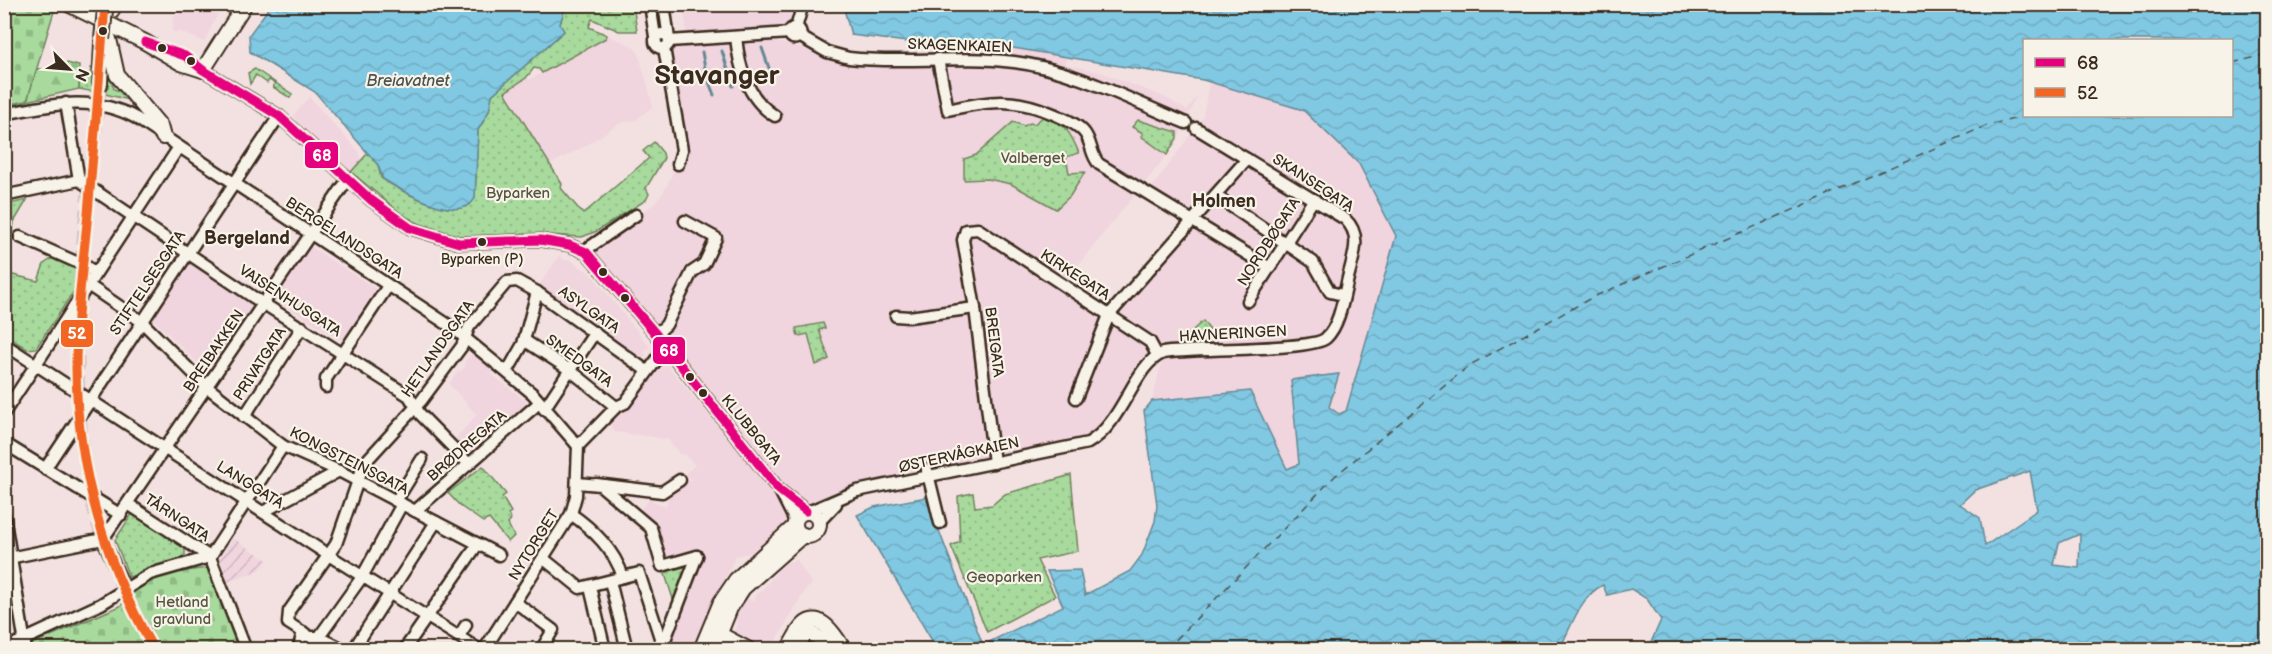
<svg xmlns="http://www.w3.org/2000/svg" width="2272" height="654" font-family="'Balsamiq Sans',sans-serif">
  <style>
    .built { fill: #f0d4de; fill-rule: evenodd }
    .industrial { fill: url(#industrial-furrows) }
    .grass { fill: url(#grass-dots); stroke: #71825d; stroke-width: 1.5 }
    .forest { fill: url(#forest-firs); stroke: #71825d; stroke-width: 1.5 }
    .cemetery { fill: url(#cemetery-stones); stroke: #71825d; stroke-width: 1.5 }
    .water { fill: url(#water-waves); stroke: #658994; stroke-width: 1.5; fill-rule: evenodd }
    .lines { fill: none; stroke-linecap: round; stroke-linejoin: round }
    .stream { stroke: #658994; stroke-width: 3 }
    .ferry { stroke: #4c524f; stroke-width: 1.5; stroke-dasharray: 8 6; stroke-linecap: butt }
    .major-tunnel { stroke: #cebcbb; stroke-width: 14; stroke-dasharray: 14 7; stroke-linecap: butt }
    .minor-casing { stroke: #3b2a1e; stroke-width: 15 }
    .major-casing { stroke: #3b2a1e; stroke-width: 18 }
    .minor { stroke: #f7f3e8; stroke-width: 10 }
    .major { stroke: #f7f3e8; stroke-width: 14 }
    .major-bridge-casing { stroke: #3b2a1e; stroke-width: 18; stroke-linecap: butt }
    .major-bridge { stroke: #f7f3e8; stroke-width: 14 }
    .bus-1-casing { stroke: #f7f3e8; stroke-width: 14 }
    .bus-2-casing { stroke: #f7f3e8; stroke-width: 14 }
    .bus-1 { stroke: #e5007d; stroke-width: 9 }
    .bus-2 { stroke: #f26522; stroke-width: 9 }
    .bus-dot { fill: #3b2a1e; stroke: #f7f3e8; stroke-width: 2 }
    .labels { text-anchor: middle; dominant-baseline: central; stroke-width: 4.5; stroke-linejoin: round; paint-order: stroke }
    .bus-label { font-size: 14px; fill: #3b2a1e; stroke: #f7f3e8 }
    .street-label { font-size: 15px; fill: #3b2a1e; stroke: #f7f3e8 }
    .park-label { font-size: 15px; fill: #56563e; stroke: #f7f3e8 }
    .water-label { font-size: 16px; font-style: italic; fill: #4c524f; stroke: #f7f3e8 }
    .quarter-label { font-size: 18px; font-weight: bold; fill: #3b2a1e; stroke: #f7f3e8 }
    .town-label { font-size: 27px; font-weight: bold; fill: #3b2a1e; stroke: #f7f3e8 }
    .line-badge { stroke: #f7f3e8; stroke-width: 2 }
    .badge-label { font-size: 16px; text-anchor: middle; font-weight: bold; fill: #fff }
  </style>
  <defs>
    <pattern id="industrial-furrows" width="10" height="10" patternUnits="userSpaceOnUse" patternTransform="scale(1.5)"><rect width="10" height="10" fill="#f0d4de"/><path d="M-1 1l2-2M0 10L10 0M9 11l2-2" fill="none" stroke="#cfb6be"/></pattern>
    <pattern id="grass-dots" width="8" height="8" patternUnits="userSpaceOnUse" patternTransform="scale(1.5)"><rect width="8" height="8" fill="#a7da9c"/><path d="M2 2h.1M6 6h.1" fill="none" stroke="#91bb86" stroke-width="1.8" stroke-linecap="round"/></pattern>
    <pattern id="forest-firs" width="22" height="20" patternUnits="userSpaceOnUse" patternTransform="scale(1.5)"><rect width="22" height="20" fill="#a7da9c"/><path d="M5 1l3.5 6h-7zM16 11l3.5 6h-7z" fill="#91bb86"/></pattern>
    <pattern id="cemetery-stones" width="16" height="16" patternUnits="userSpaceOnUse" patternTransform="scale(1.5)"><rect width="16" height="16" fill="#a7da9c"/><path d="M2 7V4a2 2 0 0 1 4 0v3zM10 15v-3a2 2 0 0 1 4 0v3z" fill="#91bb86"/></pattern>
    <pattern id="water-waves" width="16" height="10" patternUnits="userSpaceOnUse" patternTransform="scale(1.5)"><rect width="16" height="10" fill="#81c8e2"/><path d="M0 5q4-4 8 0t8 0" fill="none" stroke="#70acc1"/></pattern>
  </defs>
  <rect width="100%" height="100%" fill="#f3e1e2"/>
  <filter id="ink" filterUnits="userSpaceOnUse"><feTurbulence type="fractalNoise" baseFrequency=".0167" numOctaves="2"/><feDisplacementMap in="SourceGraphic" scale="12" xChannelSelector="R" yChannelSelector="G"/><feConvolveMatrix kernelMatrix="1 2 1 2 8 2 1 2 1" color-interpolation-filters="sRGB"/></filter>
  <g filter="url(#ink)">
    <!-- built -->
    <g class="built">
      <polygon points="187,5 222,5 204,42 181,32 172,32 174,16 180,14"/>
      <polygon points="683,5 798,5 789,22 783,27 687,34"/>
      <polygon points="607,35 632,46 638,52 653,106 636,120 620,123 587,145 549,165 504,91 527,77 529,80 596,44"/>
      <path d="M766,40L796,46L827,56L1007,47L1067,57L1065,64L1100,72L1164,97L1187,110L1198,95L1176,144L1061,286L1144,344L1149,355L1105,424L1089,439L858,484L805,506L779,490L588,246L653,205L663,193L676,167L686,159L672,47ZM1049,118L1059,122L1079,152L1066,157L1069,174L1084,172L1056,208L1012,184L988,179L979,181L971,179L964,159L976,155L997,136L1017,125H1034Z"/>
      <polygon points="1209,82 1303,110 1359,164 1396,236 1345,411 1339,414 1329,407 1339,375 1291,380 1300,464 1287,469 1250,391 1152,401 1162,361 1151,337 1116,313 1202,221 1150,191 1203,117"/>
      <polygon points="309,97 359,152 361,161 351,172 312,137 293,116"/>
      <polygon points="311,247 376,289 342,341 275,299"/>
      <polygon points="559,256 566,261 569,259 591,274 650,347 644,352 646,354 641,360 599,328 538,287"/>
      <polygon points="190,263 253,304 210,368 205,370 153,319"/>
      <polygon points="473,351 495,369 491,374 528,403 470,454 455,439 477,415 449,384 459,370 461,372 466,366 464,363"/>
      <polygon points="666,364 794,516 792,523 756,552 735,556 696,649 666,649 703,549 665,558 655,526 639,512 649,499 666,507 668,498 692,479 685,474 695,465 683,453 680,455 668,439 615,432 610,424"/>
      <polygon points="797,560 812,585 806,589 771,649 724,650 738,623 735,619 747,598 752,601 780,569 788,562"/>
    </g>
    <!-- industrial -->
    <polygon class="industrial" points="233,538 267,560 260,570 227,582 219,559"/>
    <!-- grass -->
    <g class="grass">
      <path d="M566,5H633L637,31H619L592,19L589,27L607,35L606,38L542,73L539,69L534,68L526,78L505,92L562,184L561,188L583,214L649,158L643,151L654,142L663,153L664,158L646,188L649,194L646,200L597,231L582,237L531,234L463,237L425,227L403,215L351,172L368,153L378,165L381,178C399,191 461,225 475,198L478,130L489,111L492,95L564,31L560,24Z"/>
      <polygon points="91,68 94,68 93,77 97,85 94,92 79,89 80,73 90,74"/>
      <polygon points="255,69 292,94 290,98 273,87 275,84 269,80 267,83 256,75 250,84 248,73"/>
      <path d="M1043,117C1065,121 1071,134 1079,153L1066,157L1069,173L1085,172L1070,196L1056,209L1011,184L988,179L964,180V159L976,155L1013,122L1024,126L1030,123L1034,124Z"/>
      <polygon points="1138,120 1177,132 1177,138 1167,155 1141,136 1143,133 1132,127"/>
      <polygon points="27,200 14,222 12,239 5,246 5,205"/>
      <polygon points="54,257 88,270 36,348 27,349 5,335 5,273 38,281 44,264"/>
      <polygon points="1203,321 1215,337 1213,339 1183,339"/>
      <polygon points="823,323 825,328 819,330 829,359 816,365 808,334 798,336 796,328"/>
      <polygon points="559,344 573,354 567,362 553,353"/>
      <polygon points="483,466 506,494 502,497 511,512 508,514 511,520 508,524 514,536 508,542 489,519 483,522 460,506 448,493"/>
      <polygon points="1071,475 1078,551 1037,560 1055,596 987,632 951,546 960,542 958,496 973,493 975,507 992,505 1005,494"/>
      <polygon points="132,514 185,547 185,557 129,577 115,540"/>
      <polygon points="688,564 688,569 675,605 663,568"/>
    </g>
    <!-- forest -->
    <g class="forest">
      <polygon points="67,63 79,66 79,89 27,101 36,69 63,69"/>
      <polygon points="108,80 111,80 114,89 127,95 143,110 125,99 93,91"/>
    </g>
    <!-- cemetery -->
    <g class="cemetery">
      <polygon points="5,4 47,5 55,8 27,101 5,105"/>
      <polygon points="208,568 240,649 31,650 29,645 120,606 144,583 163,574"/>
    </g>
    <!-- water -->
    <g class="water">
      <path d="M271,5L566,4L560,24L564,31L492,95L489,111L478,130L475,198C461,226 402,191 383,179L378,165L315,92L250,52L249,35Z"/>
      <path d="M843,5H2267V649H1648L1661,620L1647,599L1631,589L1607,595L1603,585C1582,595 1573,622 1563,642L1565,649H937L857,515L874,507L926,497L983,645L1063,606L1047,571L1080,570L1085,595L1130,571L1142,555L1155,521L1157,505L1144,411L1152,401L1250,391L1287,469L1299,464L1291,380L1339,374L1329,407L1339,414L1346,411L1396,236L1359,164L1303,110L1203,80L1007,47L915,43L851,35ZM2024,40H2232V116H2024ZM2030,471L2037,510L1985,546L1980,518L1960,504L1975,490ZM2080,534L2079,568L2054,565L2059,543Z"/>
    </g>
    <g class="lines">
      <!-- stream -->
      <g class="stream">
        <polyline points="762,48 769,68"/>
        <polyline points="722,51 733,86"/>
        <polyline points="702,52 706,74 714,95"/>
      </g>
      <!-- ferry -->
      <g class="ferry">
        <polyline points="2232,63 2268,54"/>
        <polyline points="1166,650 1335,476 1470,365 1593,297 1988,125 2027,116"/>
      </g>
      <!-- major-tunnel -->
      <g class="major-tunnel">
        <path d="M100,84C86,238 54,398 106,548"/>
        <polyline points="119,580 154,650"/>
      </g>
      <!-- minor casing -->
      <g class="minor-casing">
        <g id="minor">
          <polyline points="650,4 656,43"/>
          <polyline points="664,4 669,39"/>
          <circle cx="795" cy="33" r="5.5"/>
          <polyline points="796,28 803,4"/>
          <circle cx="662" cy="41" r="7"/>
          <path d="M799,36L827,52L849,58C903,64 959,55 1014,62C1073,69 1132,101 1186,123"/>
          <path d="M736,37C739,67 747,99 775,116"/>
          <polyline points="669,41 790,33"/>
          <polyline points="664,48 682,150 678,164"/>
          <path d="M938,59L948,110C991,100 1014,97 1056,115C1065,119 1076,123 1083,131C1092,140 1090,155 1099,164L1270,268"/>
          <polyline points="203,70 279,116 371,200 410,228 459,243 540,240 569,245 586,252 660,339 779,490 806,511"/>
          <polyline points="66,103 79,180"/>
          <path d="M4,114C50,105 93,94 136,118L453,328L533,394L578,446"/>
          <polyline points="79,180 253,297 409,396 420,414 469,464"/>
          <polyline points="4,196 79,180"/>
          <polyline points="1216,196 1313,262 1330,292 1343,295"/>
          <polyline points="20,237 76,262 80,262 96,273"/>
          <polyline points="584,251 636,215"/>
          <polyline points="88,285 141,321 207,387 283,446 339,471 499,555"/>
          <polyline points="1248,301 1314,199"/>
          <polyline points="896,316 909,317 975,308"/>
          <polyline points="656,334 666,325 692,272 704,264 716,238 685,221"/>
          <polyline points="524,340 570,370 616,407"/>
          <polyline points="4,344 330,556 480,650"/>
          <polyline points="507,372 523,344 537,292"/>
          <polyline points="326,387 326,379 388,286"/>
          <polyline points="1076,398 1109,315 1247,159"/>
          <polyline points="544,409 595,332"/>
          <polyline points="4,413 179,147"/>
          <polyline points="244,417 302,327"/>
          <polyline points="4,443 121,515"/>
          <polyline points="578,446 616,407 625,403 666,347"/>
          <polyline points="994,463 975,308 963,240 966,230 978,229 1150,342 1157,355"/>
          <polyline points="45,469 279,116"/>
          <polyline points="927,470 940,523"/>
          <polyline points="577,483 600,485 651,528 662,566 697,556"/>
          <polyline points="596,484 662,492 680,480"/>
          <polyline points="781,493 795,521"/>
          <polyline points="396,501 422,459"/>
          <polyline points="128,504 210,557"/>
          <polyline points="415,511 539,403"/>
          <polyline points="263,512 339,471"/>
          <path d="M808,512L857,491L1088,443C1124,423 1133,365 1163,353C1191,348 1313,351 1326,338C1341,324 1344,293 1349,274C1354,254 1362,235 1345,219L1196,128"/>
          <path d="M571,514C593,529 615,551 623,577"/>
          <polyline points="4,515 26,650"/>
          <polyline points="818,523 836,504"/>
          <polyline points="103,539 348,179"/>
          <polyline points="103,539 125,589"/>
          <polyline points="210,557 283,446"/>
          <polyline points="210,557 246,650"/>
          <polyline points="4,559 103,539"/>
          <polyline points="544,559 580,588 639,573 664,650"/>
          <polyline points="610,581 627,650"/>
          <polyline points="590,587 605,650"/>
          <polyline points="515,602 553,630 541,650"/>
          <polyline points="459,636 466,625"/>
          <polyline points="310,637 313,642 325,650"/>
          <polyline points="319,637 362,577 402,504"/>
          <polyline points="663,645 697,556"/>
          <polyline points="4,649 101,604 150,574 210,557"/>
          <polyline points="298,650 303,632"/>
          <polyline points="345,650 319,637 310,637 288,623 289,611 336,544 361,472 369,458 421,401 462,346 469,327 507,282 517,281 537,292 647,371"/>
          <polyline points="353,650 436,522"/>
          <polyline points="404,650 478,544"/>
          <polyline points="484,650 571,514 576,496 578,446"/>
        </g>
      </g>
      <!-- major casing -->
      <g class="major-casing">
        <g id="major">
          <polyline points="68,4 145,42 181,63 203,70"/>
          <polyline points="112,10 112,4"/>
          <polyline points="109,39 117,75 160,126 163,137"/>
          <polyline points="203,70 245,4"/>
          <polyline points="100,84 102,44"/>
          <circle cx="807" cy="524" r="12"/>
          <polyline points="719,634 749,650"/>
          <polyline points="796,645 805,635 811,633 838,650"/>
          <polyline points="701,650 721,602 736,580 795,526"/>
          <polyline points="713,650 730,608 743,588 803,535"/>
          <path d="M788,650C793,642 797,631 804,625C820,609 837,639 844,650"/>
        </g>
      </g>
      <!-- minor -->
      <use href="#minor" class="minor"/>
      <!-- major -->
      <use href="#major" class="major"/>
      <!-- major-bridge casing -->
      <g class="major-bridge-casing">
        <polyline id="major-bridge" points="102,39 105,10"/>
      </g>
      <!-- major-bridge -->
      <use href="#major-bridge" class="major-bridge"/>
      <!-- bus-1 casing -->
      <g class="bus-1-casing">
        <polyline id="bus-1" points="145,42 185,56 203,70 279,116 371,200 410,228 459,243 540,240 569,245 586,252 660,339 779,490 806,511"/>
      </g>
      <!-- bus-2 casing -->
      <g class="bus-2-casing">
        <path id="bus-2" d="M105,4C100,74 94,144 88,213C83,264 76,316 76,368C77,469 104,562 154,650"/>
      </g>
      <!-- bus-1 -->
      <use href="#bus-1" class="bus-1"/>
      <!-- bus-2 -->
      <use href="#bus-2" class="bus-2"/>
    </g>
  </g>
  <!-- markers -->
  <g class="bus-dot">
    <circle cx="103" cy="31" r="5"/>
    <circle cx="162" cy="48" r="5"/>
    <circle cx="191" cy="61" r="5"/>
    <circle cx="482" cy="242" r="5"/>
    <circle cx="603" cy="272" r="5"/>
    <circle cx="625" cy="298" r="5"/>
    <circle cx="690" cy="377" r="5"/>
    <circle cx="703" cy="393" r="5"/>
  </g>
  <g class="labels">
    <!-- bus labels -->
    <g class="bus-label">
      <text x="482" y="259">Byparken (P)</text>
    </g>
    <!-- street labels -->
    <g class="street-label">
      <text transform="translate(960 46) rotate(2)">SKAGENKAIEN</text>
      <text transform="translate(1313 183) rotate(33)">SKANSEGATA</text>
      <text transform="translate(344 238) rotate(33)">BERGELANDSGATA</text>
      <text transform="translate(1269 242) rotate(-57)">NORDBØGATA</text>
      <text transform="translate(1075 275) rotate(33)">KIRKEGATA</text>
      <text transform="translate(148 283) rotate(-56)">STIFTELSESGATA</text>
      <text transform="translate(290 301) rotate(33)">VAISENHUSGATA</text>
      <text transform="translate(589 310) rotate(35)">ASYLGATA</text>
      <text transform="translate(1233 334) rotate(-3)">HAVNERINGEN</text>
      <text transform="translate(994 342) rotate(83)">BREIGATA</text>
      <text transform="translate(438 349) rotate(-55)">HETLANDSGATA</text>
      <text transform="translate(214 351) rotate(-56)">BREIBAKKEN</text>
      <text transform="translate(579 361) rotate(36)">SMEDGATA</text>
      <text transform="translate(260 364) rotate(-57)">PRIVATGATA</text>
      <text transform="translate(751 430) rotate(51)">KLUBBGATA</text>
      <text transform="translate(467 446) rotate(-41)">BRØDREGATA</text>
      <text transform="translate(959 455) rotate(-12)">ØSTERVÅGKAIEN</text>
      <text transform="translate(349 461) rotate(27)">KONGSTEINSGATA</text>
      <text transform="translate(250 485) rotate(32)">LANGGATA</text>
      <text transform="translate(177 518) rotate(33)">TÅRNGATA</text>
      <text transform="translate(534 545) rotate(-58)">NYTORGET</text>
    </g>
    <!-- park labels -->
    <g class="park-label">
      <text x="1033" y="158">Valberget</text>
      <text x="518" y="193">Byparken</text>
      <text x="1004" y="577">Geoparken</text>
      <text x="182" y="602">Hetland<tspan x="182" dy="17">gravlund</tspan></text>
    </g>
    <!-- water labels -->
    <g class="water-label">
      <text x="408" y="81">Breiavatnet</text>
    </g>
    <!-- quarter labels -->
    <g class="quarter-label">
      <text x="1224" y="201">Holmen</text>
      <text x="247" y="238">Bergeland</text>
    </g>
    <!-- town labels -->
    <g class="town-label">
      <text x="717" y="76">Stavanger</text>
    </g>
  </g>
  <g class="line-badge">
    <rect x="304" y="141" width="35" height="28" rx="6" fill="#e5007d"/>
    <rect x="60" y="319" width="34" height="29" rx="6" fill="#f26522"/>
    <rect x="652" y="336" width="34" height="29" rx="6" fill="#e5007d"/>
  </g>
  <g class="badge-label">
    <text x="322" y="161">68</text>
    <text x="77" y="339">52</text>
    <text x="669" y="356">68</text>
  </g>
  <!-- margin -->
  <rect width="2272" height="654" fill="none" stroke="#f7f3e8" stroke-width="24"/>
  <rect x="12" y="12" width="2248" height="630" fill="none" stroke="#3b2a1e" stroke-width="2" filter="url(#ink)"/>
  <!-- legend -->
  <rect x="2023" y="39" width="210" height="78" fill="#f7f3e8" stroke="#aca397" stroke-width="1.5"/>
  <rect x="2035" y="58" width="30" height="9" fill="#e5007d" stroke="#aca397" stroke-width="1.5"/>
  <text x="2077" y="69" font-size="18" fill="#3b2a1e">68</text>
  <rect x="2035" y="88" width="30" height="9" fill="#f26522" stroke="#aca397" stroke-width="1.5"/>
  <text x="2077" y="99" font-size="18" fill="#3b2a1e">52</text>
  <!-- north arrow -->
  <g transform="translate(69 69) rotate(115)" stroke="#f7f3e8" stroke-width="4.5" paint-order="stroke">
  <path d="M0-4.5L10 22L0 15L-10 22Z" fill="#3b2a1e"/>
  <text y="-9" font-size="16" font-weight="bold" text-anchor="middle" fill="#3b2a1e">N</text>
  </g>
</svg>
